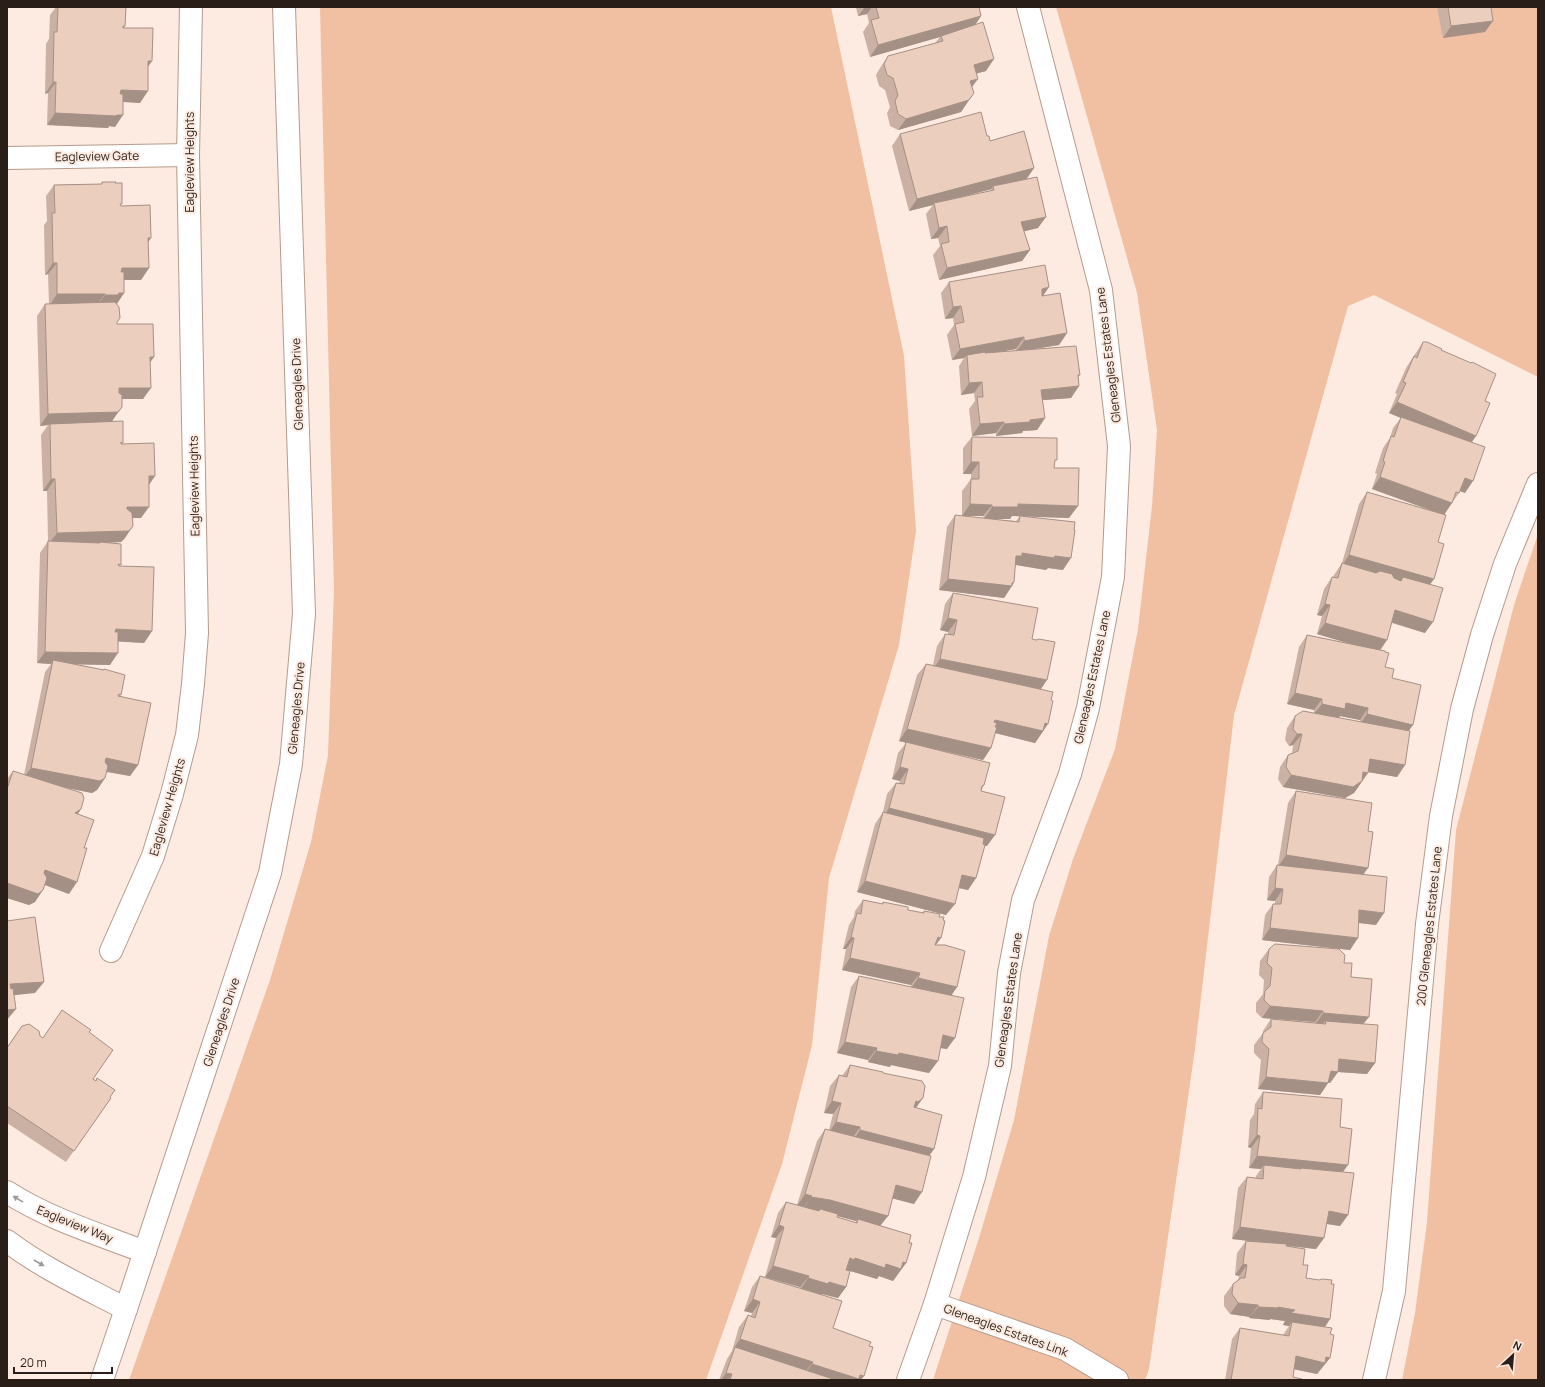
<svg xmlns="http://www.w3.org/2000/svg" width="1545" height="1387" font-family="Manrope,sans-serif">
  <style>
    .green { fill: #f1bfa2 }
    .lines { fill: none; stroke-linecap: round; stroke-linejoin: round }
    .minor-casing { stroke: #b69b8b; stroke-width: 24 }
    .tertiary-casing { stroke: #b69b8b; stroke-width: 24 }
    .minor { stroke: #fff; stroke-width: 22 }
    .tertiary { stroke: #fff; stroke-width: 22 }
    .wall { fill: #cbb1a3; fill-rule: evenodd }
    .shaded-wall { fill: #a59085 }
    .building { fill: #eccebe; stroke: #a59085 }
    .oneway { fill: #9f9a97 }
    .labels { text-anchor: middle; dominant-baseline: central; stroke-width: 4; stroke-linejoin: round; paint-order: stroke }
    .street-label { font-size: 12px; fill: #291f18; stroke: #fdebe1 }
  </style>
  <rect width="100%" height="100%" fill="#fdebe1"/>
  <!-- green -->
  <g class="green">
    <polygon points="320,7 831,7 904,356 916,531 899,645 829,878 812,1045 782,1164 706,1380 129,1380 270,980 311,842 328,755 334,591"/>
    <polygon points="1056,7 1538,7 1538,377 1374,295 1348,306 1234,715 1195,1049 1149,1369 1145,1380 933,1380 979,1238 1014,1120 1049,936 1073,859 1115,749 1138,629 1152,506 1157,430 1137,293"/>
    <polygon points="1538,534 1538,1380 1402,1380 1415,1313 1427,1222 1456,830 1514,605"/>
  </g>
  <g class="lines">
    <!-- minor casing -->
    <g class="minor-casing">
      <g id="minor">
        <polyline points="7,158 188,155"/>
        <polyline points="111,951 153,856 172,794 187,735 193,684 197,633 188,155 191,7"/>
        <path d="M7,1192C49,1219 98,1234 145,1252"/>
        <path d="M7,1241C44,1269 86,1288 126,1309"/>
        <polyline points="935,1304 1065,1349 1117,1380"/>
        <polyline points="908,1380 935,1304 974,1177 1000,1066 1009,973 1023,900 1070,774 1088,708 1113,577 1119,446 1101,290 1028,7"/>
        <polyline points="1374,1380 1394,1291 1427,924 1441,816 1462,709 1482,635 1505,564 1538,484"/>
      </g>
    </g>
    <!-- tertiary casing -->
    <g class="tertiary-casing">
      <polyline id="tertiary" points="102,1380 126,1309 270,873 291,764 304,614 284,7"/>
    </g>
    <!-- minor -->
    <use href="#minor" class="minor"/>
    <!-- tertiary -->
    <use href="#tertiary" class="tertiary"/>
  </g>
  <!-- wall -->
  <g class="wall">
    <polygon points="56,7 126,7 125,26 124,28 148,67 140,103 123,102 115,127 109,126 108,128 47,125 48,93 45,94 46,44 49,39 50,15"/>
    <polygon points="856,7 979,7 981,16 975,25 986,71 976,74 972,87 969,100 961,112 898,130 890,126 887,113 890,107 885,90 879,86 876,75 880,68 888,56 935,43 940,37 870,57 863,32 869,23 867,14 858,16"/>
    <polygon points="1437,7 1491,7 1485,32 1443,38"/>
    <path d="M900,134L987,136L990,141L1034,168L1026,179L1038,228L1024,231L1030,250L1022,261L939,280L933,255L940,246L938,238L931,239L926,214L933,205L909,211L892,146ZM992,189L990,191L962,197L984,191Z"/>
    <polygon points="102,182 115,183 121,206 148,243 149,268 141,280 124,280 124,293 117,304 120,318 117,322 117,324 150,362 143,399 122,399 112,422 122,444 149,485 141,518 133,518 125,538 121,542 108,543 152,631 144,643 118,641 110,665 74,664 103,670 104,669 121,695 120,696 138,765 130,776 106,772 105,778 97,790 92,793 66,788 81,809 78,814 69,894 45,885 35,902 29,905 7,898 7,779 13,771 24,775 45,672 51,664 37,663 40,553 48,541 47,491 43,491 41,435 48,425 40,426 37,316 45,304 49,304 48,274 45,275 44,225 47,221 46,196 54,185 101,184"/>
    <path d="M949,282L1043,296L1067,333L1059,345L1033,349L1080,375L1078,377L1079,386L1071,398L1042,400L1045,418L1037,430L1023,431L1022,433L996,436V433L972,436L969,409L975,401L974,393L961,395L959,366L964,358L952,360L947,335L954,325L953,318L945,319L941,293ZM1016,349V351L996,352Z"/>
    <path d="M1423,342L1441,350L1485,401L1476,436L1472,442L1465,493L1460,491L1459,493L1444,514L1438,542L1434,579L1430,584L1425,633L1392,623L1380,650L1385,652V667L1392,678L1408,731L1405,765L1397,777L1368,772L1354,793L1345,798L1283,787L1278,779L1280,767L1288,755L1292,754L1293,745L1289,746L1285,740L1287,728L1295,716L1314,713V710L1287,704L1299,647L1307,635L1350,644L1317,634L1322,616L1317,615L1324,589L1332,577H1333L1334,575L1342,563L1359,504L1367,492L1435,512L1372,489L1377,474L1375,473L1383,448L1390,438L1393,428L1401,418L1389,413L1397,394L1395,393L1406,368ZM1340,716L1360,720V722L1339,718Z"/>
    <path d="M972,437L1054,463V468L1069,518L1023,516L1063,570L1048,568L1046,570L1016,565L1015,567L1014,582L1004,598L939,590L947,527L955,515L962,516V491L971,479V474H963V448ZM962,516H983L984,518ZM1012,516H1020L1016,521L993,519H1010Z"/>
    <polygon points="953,593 1032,639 1041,689 1044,730 1043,731 1035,743 995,733 991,748 983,760 940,750 984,785 981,791 987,846 984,846 976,878 968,890 959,888 946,915 857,892 875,824 883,812 887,794 896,783 899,783 900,781 892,779 898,753 906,743 899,741 917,675 926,664 933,665 937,646 945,634 948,635 948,632 940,630 945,604"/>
    <polygon points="1296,791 1368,831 1363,874 1376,925 1359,923 1350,950 1262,940 1265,915 1273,904 1275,904 1275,901 1267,900 1269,877 1277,865 1278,865 1288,803"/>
    <polygon points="863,900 882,904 883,902 908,910 922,913 924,911 936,945 957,987 951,995 947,1049 940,1048 929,1073 891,1065 890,1067 868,1062 868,1060 837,1053 851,987 859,976 911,987 911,985 842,970 846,949 843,949 849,925 854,917 855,911"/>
    <polygon points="1269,949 1344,963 1351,977 1375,1063 1367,1074 1338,1072 1330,1083 1328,1083 1320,1095 1258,1089 1261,1060 1254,1053 1254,1045 1263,1033 1263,1031 1271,1019 1315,1023 1315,1022 1262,1018 1256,1012 1256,1003 1263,994 1264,980 1259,975 1260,961"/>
    <polygon points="22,1026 43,1038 89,1032 93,1079 95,1081 97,1078 110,1097 111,1098 66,1162 7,1123 7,1047"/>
    <path d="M850,1065L883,1073L923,1098L916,1108L934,1149L929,1156L914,1204L892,1198L888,1216L880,1226L909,1243L906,1263L893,1281L879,1276L877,1279L850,1271L846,1287L838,1298L822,1294L821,1295L833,1328L861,1380H719L727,1359L732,1351L739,1327L748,1315L751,1316L752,1313L744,1311L752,1287L760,1276L765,1277L776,1238L771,1237L778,1213L786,1202L797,1205L817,1141L825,1129L829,1130L833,1114L824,1113L830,1086L839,1075L842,1076ZM838,1216L856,1221L855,1223L837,1217ZM769,1278L800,1287V1288Z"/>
    <polygon points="1263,1092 1340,1127 1343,1172 1348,1215 1340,1226 1327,1224 1324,1238 1316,1249 1286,1246 1303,1265 1306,1278 1330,1319 1325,1327 1330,1334 1330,1358 1317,1374 1294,1369 1293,1377 1302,1380 1225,1380 1232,1339 1240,1328 1283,1335 1289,1326 1283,1325 1285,1321 1270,1319 1270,1320 1249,1318 1250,1317 1230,1314 1224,1306 1224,1296 1233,1284 1238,1280 1239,1276 1235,1275 1237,1253 1246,1241 1251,1241 1232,1239 1238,1188 1247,1177 1256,1178 1256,1176 1261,1169 1249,1168 1251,1148 1248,1147 1250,1120 1254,1114 1255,1104"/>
  </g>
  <!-- shaded-wall -->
  <g class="shaded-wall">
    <polygon points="865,7 872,7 867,14 858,16"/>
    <polygon points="981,16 973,28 941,36 940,37 870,57 878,45"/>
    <polygon points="1493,21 1485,32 1443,38 1451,26"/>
    <polygon points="994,59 986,71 965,76 974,65"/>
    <polygon points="148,61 152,61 144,73"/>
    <polygon points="978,79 969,91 970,81"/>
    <polygon points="53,82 56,82 48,93 45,94"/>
    <polygon points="121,90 148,91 140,103 112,101"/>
    <polygon points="969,100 961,112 898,130 906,119"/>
    <polygon points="55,113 117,115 123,115 115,127 109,126 108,128 47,125"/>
    <polygon points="1034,168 1026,180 993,186 992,189 934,204 934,203 933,205 909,211 917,199"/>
    <polygon points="1046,217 1038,228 1013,234 1021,222"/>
    <polygon points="947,226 938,238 931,239 939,228"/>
    <polygon points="148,238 151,238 143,250"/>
    <polygon points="1030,250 1022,261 939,280 947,268"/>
    <polygon points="53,263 57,263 48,274 45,275"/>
    <polygon points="122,268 149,268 141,280 114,280"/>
    <polygon points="1049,287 1041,299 1042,289"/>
    <polygon points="119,293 124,293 116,305 97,306 105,295"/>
    <polygon points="57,294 105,294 97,305 49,306"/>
    <polygon points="961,306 953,318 945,319 953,307"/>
    <polygon points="1067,333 1059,345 1016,352 1024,341"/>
    <polygon points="1024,337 1016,349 967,358 967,355 964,358 952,360 960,349"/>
    <polygon points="150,357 154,357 146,368"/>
    <polygon points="982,382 974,393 961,395 969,383"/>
    <polygon points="1079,386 1071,398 1032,401 1041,390"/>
    <polygon points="119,388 151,388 143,399 110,399"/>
    <polygon points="1397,402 1476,436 1468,447 1401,417 1401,418 1389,413"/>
    <polygon points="122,407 110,424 50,424 48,425 40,426 48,414"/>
    <polygon points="1045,418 1037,430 1023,431 1022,433 996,436 1004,424 1030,420"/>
    <polygon points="1004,422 996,433 972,436 980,424"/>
    <polygon points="971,462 979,462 971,474 963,474"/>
    <polygon points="149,476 155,476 147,488"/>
    <polygon points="1380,477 1452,503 1444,515 1372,489"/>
    <polygon points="1465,478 1473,481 1465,493 1457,490"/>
    <polygon points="51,479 55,479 47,491 43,491"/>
    <polygon points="970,504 992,505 983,516 962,516"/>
    <polygon points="1018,504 1078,506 1069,518 1012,516 1010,519 984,519 992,507"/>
    <polygon points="127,507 149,507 141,518 119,518"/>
    <polygon points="133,526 125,538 121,542 48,545 57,533"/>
    <polygon points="1022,553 1055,556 1071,558 1063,570 1048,568 1046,570 1016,565 1014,568 1016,556"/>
    <polygon points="1349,555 1434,579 1426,590 1401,581 1403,577 1399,583 1341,567"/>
    <polygon points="948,579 1012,583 1014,582 1012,586 1004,598 939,590"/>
    <polygon points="1325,604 1330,605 1322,616 1317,615"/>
    <polygon points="1395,610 1433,622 1425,633 1387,621"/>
    <polygon points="948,618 957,620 948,632 940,630"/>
    <polygon points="1325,623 1387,640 1379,652 1317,634"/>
    <polygon points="116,629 152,631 144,643 108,641"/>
    <polygon points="45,652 118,653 110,665 52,664 53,660 51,664 37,663"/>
    <polygon points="940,659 1047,680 1039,692 932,671"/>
    <polygon points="1295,693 1322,699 1314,710 1287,704"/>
    <polygon points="1346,703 1368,708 1360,720 1340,716 1337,721 1313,715 1322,704"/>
    <polygon points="1367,714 1413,725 1405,736 1359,726"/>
    <polygon points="995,720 1045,723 1048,724 1035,743 987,731"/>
    <polygon points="907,729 991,748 983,760 899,741"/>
    <polygon points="1297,734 1302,734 1293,745 1289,746"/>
    <polygon points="106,758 138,765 130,776 98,770"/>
    <polygon points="1370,759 1405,765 1397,777 1362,771"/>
    <polygon points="900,767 908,769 900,781 892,779"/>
    <polygon points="31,768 105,778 97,790 92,793 23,779"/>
    <polygon points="1363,772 1368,773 1354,793 1345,798 1283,787 1291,775"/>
    <polygon points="889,808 995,835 987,846 881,820"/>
    <polygon points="81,809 73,821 75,813"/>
    <polygon points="1286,855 1368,868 1360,879 1278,867"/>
    <polygon points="45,870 77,882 69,894 37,882"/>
    <polygon points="962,875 976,878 968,890 954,887"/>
    <polygon points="865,881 955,904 946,915 857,892"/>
    <polygon points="7,883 43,890 35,902 29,905 7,898"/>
    <polygon points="1275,888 1283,889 1275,901 1267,900"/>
    <polygon points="1359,910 1384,913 1376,925 1351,922"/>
    <polygon points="1270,928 1358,938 1350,950 1262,940"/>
    <polygon points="851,937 854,938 846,949 843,949"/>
    <polygon points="938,937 941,938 933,949"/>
    <polygon points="850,958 920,973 911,985 842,970"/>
    <polygon points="918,978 957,987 949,999 910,990"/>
    <polygon points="44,982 35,993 7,996 10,984"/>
    <polygon points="1270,1006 1323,1011 1315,1022 1262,1018"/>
    <polygon points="16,1009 7,1020 7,1010"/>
    <polygon points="1323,1013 1369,1017 1360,1028 1326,1024 1325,1021 1322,1025 1315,1025"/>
    <polygon points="943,1035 955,1038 947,1049 935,1047"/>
    <polygon points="845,1042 877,1048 868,1060 837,1053"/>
    <polygon points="876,1051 899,1053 938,1061 929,1073 891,1065 890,1067 868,1062"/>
    <polygon points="1339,1059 1375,1063 1367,1074 1338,1072 1330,1083 1322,1082"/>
    <polygon points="1266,1077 1328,1083 1320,1095 1258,1089"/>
    <polygon points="923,1098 914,1110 910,1113 916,1101"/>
    <polygon points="832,1101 841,1103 833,1114 824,1113"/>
    <polygon points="836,1122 860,1127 852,1139 828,1134"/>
    <polygon points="860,1130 934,1149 926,1160 852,1142"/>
    <polygon points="1257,1135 1260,1136 1251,1148 1248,1147"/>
    <polygon points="1257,1156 1348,1165 1340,1176 1301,1169 1301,1168 1298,1172 1264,1165 1261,1169 1249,1168"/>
    <polygon points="896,1185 922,1192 914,1204 887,1197"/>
    <polygon points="805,1194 812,1196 803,1208 797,1206"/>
    <polygon points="811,1197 830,1200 888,1216 879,1227 858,1219 856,1221 822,1212 820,1209 819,1211 803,1209"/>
    <polygon points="1329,1211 1348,1215 1340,1226 1321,1223"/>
    <polygon points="779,1225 784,1227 776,1238 771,1237"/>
    <polygon points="1240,1227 1324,1238 1316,1249 1232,1239"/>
    <polygon points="850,1258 855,1258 886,1264 903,1262 906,1263 893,1281 879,1276 877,1279 847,1270 846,1272"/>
    <polygon points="1243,1264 1247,1265 1239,1276 1235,1275"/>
    <polygon points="773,1266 809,1276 800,1287 765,1277"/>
    <polygon points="808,1278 829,1282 846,1287 838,1298 822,1294 820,1296 800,1290"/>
    <polygon points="753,1299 760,1302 752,1313 744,1311"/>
    <polygon points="1238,1303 1258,1305 1250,1317 1230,1314"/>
    <polygon points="1258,1307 1278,1307 1295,1310 1330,1319 1322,1331 1292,1322 1289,1326 1283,1325 1285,1321 1270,1319 1270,1320 1249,1318"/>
    <polygon points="740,1339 813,1362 804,1373 735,1347 732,1351"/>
    <polygon points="1296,1356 1326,1357 1330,1358 1317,1374 1288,1368"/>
    <polygon points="812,1364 860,1375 864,1376 861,1380 817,1380 804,1375"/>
    <polygon points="726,1373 732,1374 728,1380 721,1380"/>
  </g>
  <!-- building -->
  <g class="building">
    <polygon points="58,7 126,7 125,26 123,26 123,28 153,28 152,61 148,61 148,91 121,90 120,94 123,94 123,115 117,115 116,116 55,113 56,82 53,82 54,32 57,32"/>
    <polygon points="876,7 979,7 981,16 878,45 871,20 879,18"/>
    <polygon points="1448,7 1491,7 1493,21 1451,26"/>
    <polygon points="983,22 994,59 974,65 978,79 970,81 974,93 969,100 906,119 898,114 895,101 898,95 893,78 887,75 884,64 888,56 943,41 941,36"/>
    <polygon points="981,112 987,136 989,136 990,141 1024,131 1034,168 917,199 900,134"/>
    <polygon points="1037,177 1046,217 1021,222 1030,250 947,268 941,244 949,242 947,226 939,228 934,203 994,190 993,186"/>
    <polygon points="102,182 116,182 115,183 122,183 122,204 120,204 121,206 150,205 151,238 148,238 149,268 122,268 121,272 124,272 124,293 119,293 118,295 105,295 105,294 57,294 57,263 53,263 52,213 55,213 54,185 102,184"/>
    <polygon points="1045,265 1049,287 1042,289 1042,296 1060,293 1067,333 1024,341 1024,337 960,349 955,324 964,322 961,306 953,307 949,282"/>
    <polygon points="115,302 119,307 120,318 117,322 117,324 153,324 154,357 150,357 151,388 119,388 119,393 122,395 122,407 118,412 48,414 45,304"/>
    <polygon points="1423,342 1427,342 1442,349 1441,350 1471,363 1472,362 1496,374 1485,401 1490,403 1476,436 1397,402 1406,383 1403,382 1414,356 1417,358"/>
    <polygon points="1076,346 1080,375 1078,375 1079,386 1041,390 1045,418 1030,420 1030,422 1004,424 1004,422 980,424 977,397 983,397 982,382 969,383 967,355 985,352 985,353"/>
    <polygon points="1401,417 1485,447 1473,481 1465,478 1459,493 1456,492 1452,503 1380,477 1385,462 1383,461 1391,436 1394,437"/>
    <polygon points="123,421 123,443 121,442 121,444 154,443 155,476 149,476 149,507 127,507 127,509 132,513 133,526 129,531 57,533 55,479 51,479 50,424"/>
    <polygon points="972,437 1057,438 1057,460 1055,460 1054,468 1079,468 1078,506 1018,504 1018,507 992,507 992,505 970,504 971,479 979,479 979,462 971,462"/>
    <polygon points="1367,492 1446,515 1438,542 1444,544 1434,579 1349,555"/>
    <polygon points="955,515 1019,522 1020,516 1075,522 1074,530 1075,530 1071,558 1055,556 1054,558 1022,553 1022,556 1016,556 1014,582 1012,583 1012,586 948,579"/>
    <polygon points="48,541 100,543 100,542 121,544 121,565 118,564 119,566 154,567 152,631 116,629 115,632 118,632 118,653 45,652"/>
    <polygon points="1342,563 1376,573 1380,571 1392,574 1394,578 1401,581 1403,577 1443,588 1433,622 1395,610 1387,640 1325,623 1330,605 1325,604 1332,577 1338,578"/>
    <polygon points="953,593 1038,608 1032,639 1036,640 1039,639 1055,642 1047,680 940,659 945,634 954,635 957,620 948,618"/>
    <polygon points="1307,635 1385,651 1385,652 1389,653 1385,667 1394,669 1392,678 1421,685 1413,725 1367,714 1368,708 1346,703 1345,709 1322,704 1322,699 1295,693"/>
    <polygon points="53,660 104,670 104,669 125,675 121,695 119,694 118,696 151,703 138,765 106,758 105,762 108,766 105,778 100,781 31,768"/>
    <polygon points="926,664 1053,692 1051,700 1053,701 1048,724 1045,723 1043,731 995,720 994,722 997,723 995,727 997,727 991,748 907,729"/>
    <polygon points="1303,711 1410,731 1405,765 1370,759 1368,773 1363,772 1362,781 1353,787 1291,775 1286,767 1288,755 1298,751 1302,734 1297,734 1293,729 1295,716"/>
    <polygon points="906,742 990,763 984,785 982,786 981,791 1005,797 995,835 889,808 896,783 904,784 908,769 900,767"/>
    <polygon points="13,771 82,793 84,798 81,809 75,813 94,820 84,848 87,848 77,882 45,870 44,873 47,878 43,890 38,894 7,883 7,789"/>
    <polygon points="1296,791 1372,803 1368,831 1373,832 1368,868 1286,855"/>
    <polygon points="883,812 984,838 983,844 985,845 976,878 962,875 955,904 865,881"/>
    <polygon points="1277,865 1387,877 1384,913 1359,910 1358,938 1270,928 1273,904 1281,904 1283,889 1275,888"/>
    <polygon points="863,900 883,904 883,902 908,907 908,910 924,913 924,911 940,914 939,917 944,917 943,920 945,921 941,938 938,937 935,945 945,945 965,951 957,987 918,978 920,973 850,958 854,938 851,937 857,913 861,914"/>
    <polygon points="35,917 44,982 10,984 11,989 13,988 16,1009 7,1010 7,921"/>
    <polygon points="1275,944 1339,949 1345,955 1344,963 1352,963 1351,977 1372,979 1369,1017 1323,1013 1323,1011 1270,1006 1264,1000 1265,991 1270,986 1272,968 1267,963 1269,949"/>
    <polygon points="859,976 964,998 955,1038 943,1035 938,1061 899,1053 898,1055 876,1051 877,1048 845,1042"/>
    <polygon points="62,1010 91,1030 89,1032 113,1050 93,1079 96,1081 97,1078 115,1090 110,1097 111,1098 74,1151 7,1106 7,1048 22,1026 29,1024 39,1031 40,1036 43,1038"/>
    <polygon points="1271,1019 1326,1024 1325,1021 1378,1025 1375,1063 1339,1059 1338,1072 1331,1071 1328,1083 1266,1077 1269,1049 1262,1042 1263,1033 1271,1027"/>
    <polygon points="850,1065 883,1072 883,1073 922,1081 925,1086 923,1098 918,1102 916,1101 914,1107 942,1115 934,1149 860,1130 860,1127 836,1122 841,1103 832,1101 839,1075 847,1077"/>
    <polygon points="1263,1092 1342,1099 1340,1127 1352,1129 1348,1165 1257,1156 1260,1136 1257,1135 1258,1108 1262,1109"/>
    <polygon points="825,1129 931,1156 922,1192 896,1185 888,1216 830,1200 811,1197 812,1196 805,1194"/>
    <polygon points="1264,1165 1301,1169 1301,1168 1354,1173 1348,1215 1329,1211 1324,1238 1240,1227 1247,1177 1263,1179"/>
    <polygon points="786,1202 819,1211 820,1209 838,1214 837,1217 857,1223 858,1219 911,1235 909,1243 912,1243 906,1263 903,1262 901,1269 886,1264 885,1268 855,1258 854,1260 850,1258 846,1270 850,1271 846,1287 829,1282 828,1284 808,1278 809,1276 773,1266 784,1227 779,1225"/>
    <polygon points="1246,1241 1287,1244 1286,1246 1305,1249 1303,1265 1308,1265 1306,1278 1319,1280 1322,1279 1332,1280 1331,1284 1334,1284 1330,1319 1291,1313 1295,1310 1278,1307 1278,1308 1258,1307 1258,1305 1238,1303 1232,1294 1233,1284 1241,1278 1245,1278 1247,1265 1243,1264"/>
    <polygon points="760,1276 842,1301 833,1328 871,1342 869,1346 873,1347 864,1376 860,1375 859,1379 812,1364 813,1362 740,1339 748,1315 755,1318 760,1302 753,1299"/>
    <polygon points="1292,1322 1332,1328 1330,1334 1334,1335 1330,1358 1326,1357 1325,1363 1296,1356 1293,1377 1302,1379 1302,1380 1231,1380 1240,1328 1289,1336"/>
    <polygon points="735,1347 836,1380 730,1380 732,1374 726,1373"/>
  </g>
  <!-- one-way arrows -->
  <defs><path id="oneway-solid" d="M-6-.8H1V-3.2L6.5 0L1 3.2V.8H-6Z"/></defs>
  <g class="oneway">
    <use href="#oneway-solid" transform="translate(18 1199) rotate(-149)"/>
    <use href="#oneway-solid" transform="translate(39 1263) rotate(30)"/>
  </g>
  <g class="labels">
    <!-- street labels -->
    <g class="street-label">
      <text transform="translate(97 156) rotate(-1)">Eagleview Gate</text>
      <text transform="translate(189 162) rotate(-90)">Eagleview Heights</text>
      <text transform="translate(1108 355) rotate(-97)">Gleneagles Estates Lane</text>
      <text transform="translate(297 384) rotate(-92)">Gleneagles Drive</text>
      <text transform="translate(194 486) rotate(-91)">Eagleview Heights</text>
      <text transform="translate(1092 677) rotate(-78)">Gleneagles Estates Lane</text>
      <text transform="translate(296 708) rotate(-85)">Gleneagles Drive</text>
      <text transform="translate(167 807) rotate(-74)">Eagleview Heights</text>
      <text transform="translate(1429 926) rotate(-84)">200 Gleneagles Estates Lane</text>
      <text transform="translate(1008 1000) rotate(-82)">Gleneagles Estates Lane</text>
      <text transform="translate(221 1022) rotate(-72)">Gleneagles Drive</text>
      <text transform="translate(75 1224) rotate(22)">Eagleview Way</text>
      <text transform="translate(1006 1330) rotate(20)">Gleneagles Estates Link</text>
    </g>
  </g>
  <!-- border -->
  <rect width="1545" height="1387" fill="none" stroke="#291f18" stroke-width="16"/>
  <!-- north arrow -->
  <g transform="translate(1513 1355) rotate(26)" stroke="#fdebe1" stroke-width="3" paint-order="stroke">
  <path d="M0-3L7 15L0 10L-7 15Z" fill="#291f18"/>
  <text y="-6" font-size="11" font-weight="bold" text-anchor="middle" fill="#291f18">N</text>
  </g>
  <!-- scale -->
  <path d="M14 1367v6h98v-6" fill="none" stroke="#291f18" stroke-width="2"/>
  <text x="20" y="1367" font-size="12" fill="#291f18" stroke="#fdebe1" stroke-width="3" paint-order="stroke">20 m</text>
</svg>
